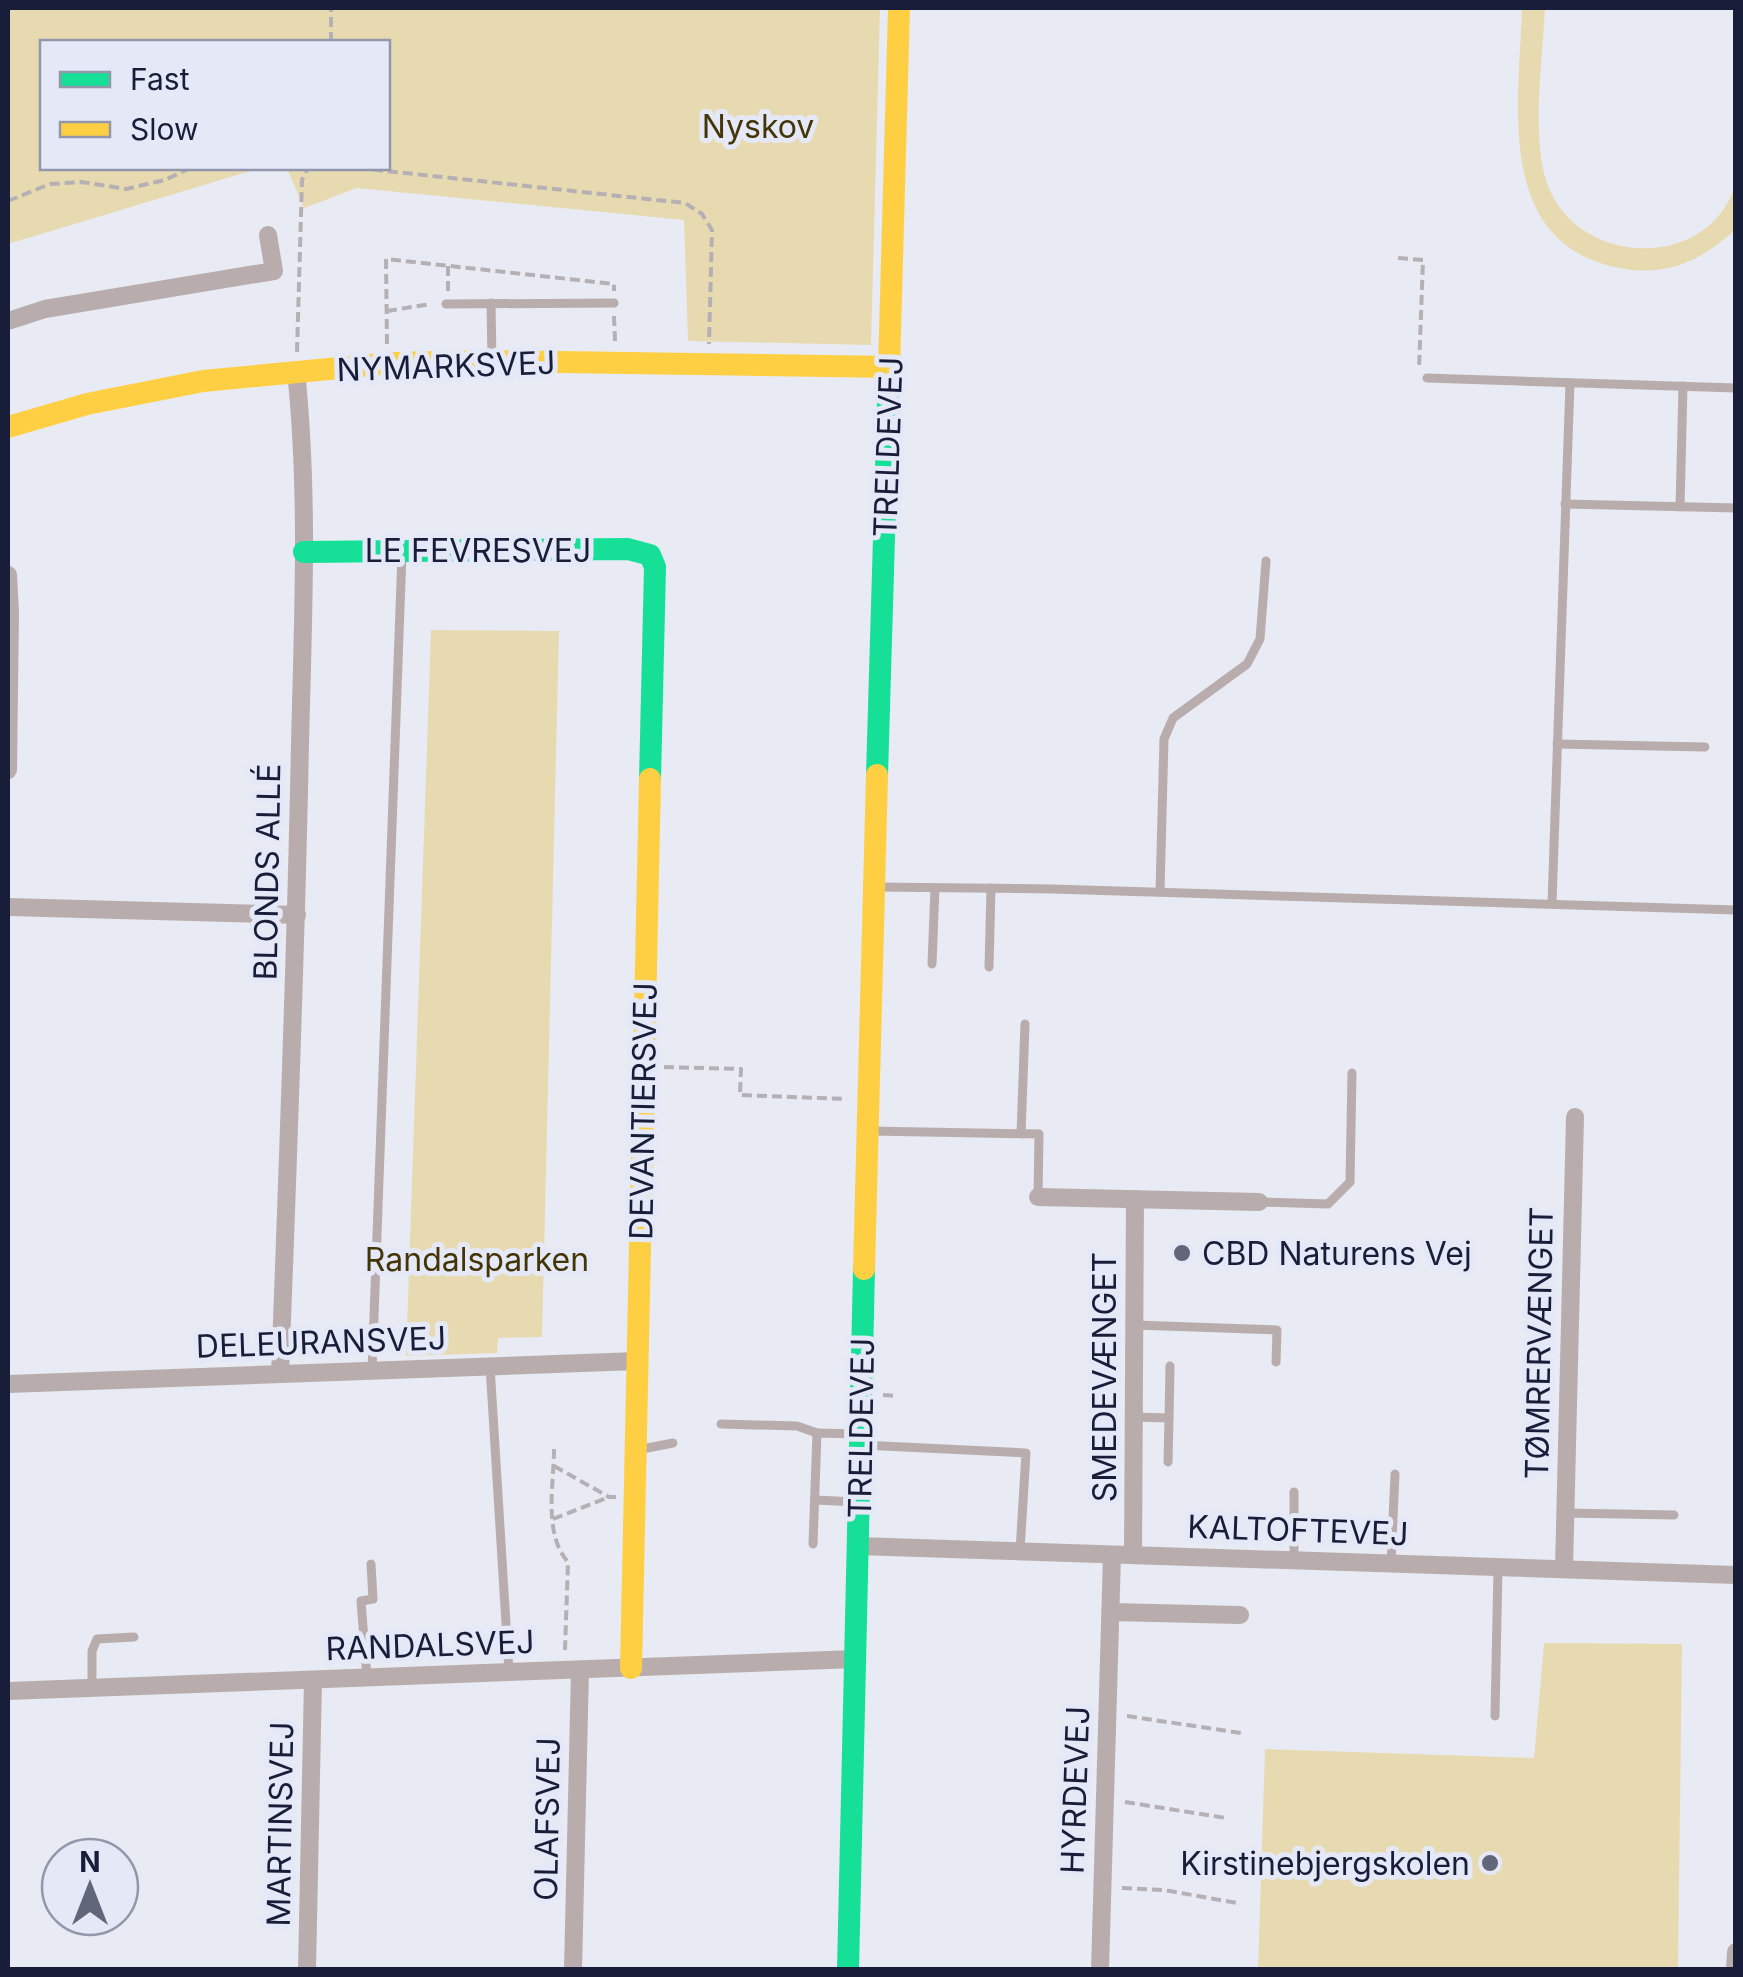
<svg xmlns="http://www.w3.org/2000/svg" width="1743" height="1977" font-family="Inter,sans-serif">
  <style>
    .green { fill: #e8dab0 }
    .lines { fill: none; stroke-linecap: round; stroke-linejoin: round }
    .path { stroke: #b4b0b3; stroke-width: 4; stroke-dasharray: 10 5; stroke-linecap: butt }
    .lane { stroke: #b8adac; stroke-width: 9 }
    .street { stroke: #b8adac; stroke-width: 18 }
    .fast { stroke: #16e098; stroke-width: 22 }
    .slow { stroke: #ffcf43; stroke-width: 22 }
    .poi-dot { fill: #61667a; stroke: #e4e8f7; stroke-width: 4 }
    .labels { text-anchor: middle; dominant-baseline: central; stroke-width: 10; stroke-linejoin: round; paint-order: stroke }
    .park-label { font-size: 32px; fill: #433505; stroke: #e4e8f7 }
    .street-label { font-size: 32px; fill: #181e39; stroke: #e4e8f7 }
    .poi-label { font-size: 32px; fill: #181e39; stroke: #e4e8f7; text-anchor: start }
  </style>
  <rect width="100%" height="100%" fill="#e8ebf3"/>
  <!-- green -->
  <g class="green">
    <polygon points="8,8 880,8 871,345 688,341 684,220 357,188 304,208 287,168 388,168 388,42 42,42 42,168 260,168 8,244"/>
    <path d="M1522,8H1545C1543,57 1531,137 1547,183C1576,267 1707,272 1735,186V230C1703,259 1670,276 1625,269C1493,248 1519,106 1522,8Z"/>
    <polygon points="431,630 559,631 542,1337 498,1338 497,1353 406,1356"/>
    <polygon points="1544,1643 1682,1644 1678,1969 1258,1969 1265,1749 1534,1758"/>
  </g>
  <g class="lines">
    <!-- path -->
    <g class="path">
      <polyline points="331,42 331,8"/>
      <polyline points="358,168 685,203 702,214 712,230 709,344"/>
      <polyline points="8,201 50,184 82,182 126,189 165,180 190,168"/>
      <polyline points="1398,258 1423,260 1419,369"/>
      <polyline points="448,266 448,291"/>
      <polyline points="387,311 431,304"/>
      <polyline points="614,316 615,341"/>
      <polyline points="387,344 386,259 614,284 614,291"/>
      <polyline points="297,352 302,180 308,168"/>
      <polyline points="664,1067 741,1069 740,1095 847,1099"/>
      <polyline points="883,1395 898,1396"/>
      <path d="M554,1449C554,1484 543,1534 568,1562L565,1650"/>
      <polyline points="554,1466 609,1497 616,1497"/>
      <polyline points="553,1519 609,1497"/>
      <polyline points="1127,1716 1241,1733"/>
      <polyline points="1125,1802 1226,1818"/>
      <polyline points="1122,1888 1164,1890 1237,1903"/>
    </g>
    <!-- lane -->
    <g class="lane">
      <polyline points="491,303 492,360"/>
      <polyline points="446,304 614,303"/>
      <polyline points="1427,378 1736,388"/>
      <polyline points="1565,504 1736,508"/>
      <polyline points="1680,507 1683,386"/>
      <polyline points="1557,744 1705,747"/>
      <polyline points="875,887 1053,889 1736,910"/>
      <polyline points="1160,892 1164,739 1173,718 1247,664 1260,639 1266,561"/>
      <polyline points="1552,903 1570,383"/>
      <polyline points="932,964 935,888"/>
      <polyline points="989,967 991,888"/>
      <polyline points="870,1131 1039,1134 1038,1197"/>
      <polyline points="1021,1134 1025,1024"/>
      <polyline points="1259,1202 1328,1204 1350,1182 1352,1073"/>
      <polyline points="1135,1325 1277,1330 1276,1362"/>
      <polyline points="490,1366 509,1672"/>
      <polyline points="372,1371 402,554"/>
      <polyline points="1134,1417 1169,1418 1170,1366"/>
      <polyline points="721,1424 797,1426 817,1433"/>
      <polyline points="862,1445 1026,1453 1020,1551"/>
      <polyline points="637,1450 673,1443"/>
      <polyline points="1168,1462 1169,1418"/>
      <polyline points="815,1500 857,1502"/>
      <polyline points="1565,1513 1674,1515"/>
      <polyline points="813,1544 817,1433 859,1434"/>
      <polyline points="1294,1560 1294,1492"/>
      <polyline points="1391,1564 1395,1474"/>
      <polyline points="367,1678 361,1601 373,1599 371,1564"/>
      <polyline points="92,1688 92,1651 97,1639 134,1637"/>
      <polyline points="1495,1716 1498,1567"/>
    </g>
    <!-- street -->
    <g class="street">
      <polyline points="8,321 45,309 274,271 268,235"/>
      <polyline points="8,575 10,612 8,770"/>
      <polyline points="8,907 297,915"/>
      <polyline points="1038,1197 1259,1202"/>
      <path d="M280,1374C288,1164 296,954 300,743C303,619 309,495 296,371"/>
      <polyline points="8,1384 637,1361"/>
      <polyline points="858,1546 1736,1575"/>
      <polyline points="1133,1555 1135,1199"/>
      <polyline points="1564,1569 1575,1117"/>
      <polyline points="1111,1612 1240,1615"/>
      <polyline points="8,1691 855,1659"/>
      <polyline points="307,1970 313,1680"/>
      <polyline points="573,1970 580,1670"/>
      <polyline points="1100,1970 1112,1555"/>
      <polyline points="1735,1970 1736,1952"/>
    </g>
    <!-- fast -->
    <g class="fast">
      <polyline points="304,552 628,549 650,555 655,567 650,779"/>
      <polyline points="877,775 889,368"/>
      <polyline points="848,1970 864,1269"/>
    </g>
    <!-- slow -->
    <g class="slow">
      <polyline points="889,368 899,8"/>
      <polyline points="8,427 87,404 203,381 392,363 492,361 891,367"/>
      <polyline points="864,1269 877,775"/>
      <polyline points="631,1668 650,779"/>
    </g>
  </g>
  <!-- markers -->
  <g class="poi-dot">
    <circle cx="1182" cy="1253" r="10"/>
    <circle cx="1490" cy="1863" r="10"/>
  </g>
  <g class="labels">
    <!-- park labels -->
    <g class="park-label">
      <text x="758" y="126">Nyskov</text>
      <text x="477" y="1259">Randalsparken</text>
    </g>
    <!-- street labels -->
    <g class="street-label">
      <text transform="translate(446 366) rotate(-2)">NYMARKSVEJ</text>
      <text transform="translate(888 447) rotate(-88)">TRELDEVEJ</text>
      <text x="478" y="550">LE FEVRESVEJ</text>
      <text transform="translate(267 872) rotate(-89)">BLONDS ALLÉ</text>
      <text transform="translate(643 1111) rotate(-89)">DEVANTIERSVEJ</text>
      <text transform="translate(321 1342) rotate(-2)">DELEURANSVEJ</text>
      <text transform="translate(1539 1343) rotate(-89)">TØMRERVÆNGET</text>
      <text transform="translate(1104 1377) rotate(-90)">SMEDEVÆNGET</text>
      <text transform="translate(861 1428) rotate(-89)">TRELDEVEJ</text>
      <text transform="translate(1298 1530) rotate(2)">KALTOFTEVEJ</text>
      <text transform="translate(430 1645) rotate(-2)">RANDALSVEJ</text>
      <text transform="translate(1075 1790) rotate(-88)">HYRDEVEJ</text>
      <text transform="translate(547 1819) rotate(-89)">OLAFSVEJ</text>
      <text transform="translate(280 1824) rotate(-89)">MARTINSVEJ</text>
    </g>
    <!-- poi labels -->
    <g class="poi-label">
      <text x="1202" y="1253">CBD Naturens Vej</text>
      <text x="1470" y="1863" text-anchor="end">Kirstinebjergskolen</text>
    </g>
  </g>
  <!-- border -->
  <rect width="1743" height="1977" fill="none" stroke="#181e39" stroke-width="20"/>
  <!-- legend -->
  <rect x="40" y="40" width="350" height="130" fill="#e4e8f7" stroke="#9297ab" stroke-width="2.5"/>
  <rect x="60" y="72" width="50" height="15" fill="#16e098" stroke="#9297ab" stroke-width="2.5"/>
  <text x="130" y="90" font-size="30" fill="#181e39">Fast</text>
  <rect x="60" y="122" width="50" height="15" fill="#ffcf43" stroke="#9297ab" stroke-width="2.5"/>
  <text x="130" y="140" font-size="30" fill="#181e39">Slow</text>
  <!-- north arrow -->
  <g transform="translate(90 1887)"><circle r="48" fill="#e4e8f7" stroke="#9297ab" stroke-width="2.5"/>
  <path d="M0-8L18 38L0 25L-18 38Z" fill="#61667a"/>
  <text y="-15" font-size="28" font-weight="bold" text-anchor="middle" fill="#181e39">N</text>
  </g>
</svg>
